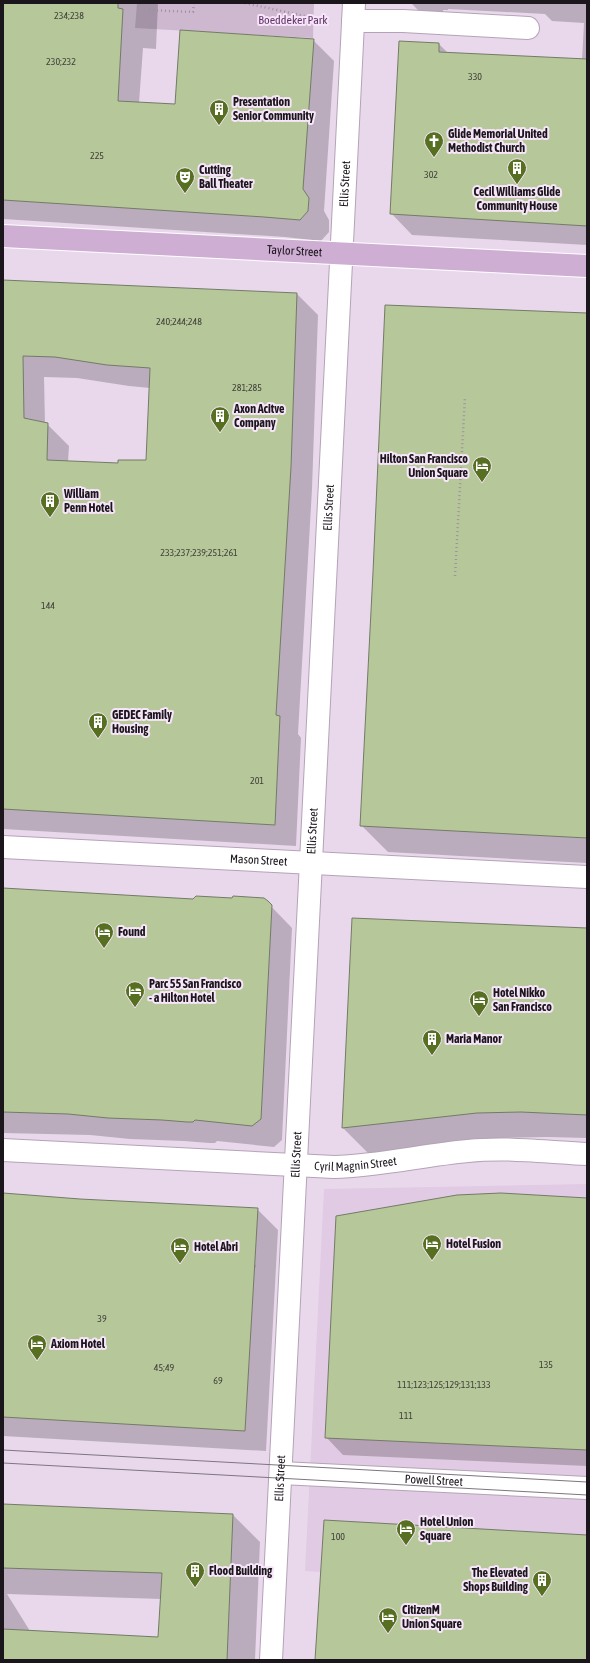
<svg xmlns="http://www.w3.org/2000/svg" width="590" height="1663" font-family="'Asap Condensed',sans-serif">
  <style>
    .built { fill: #e1cae4 }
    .green { fill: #ceb8d0 }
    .shadow { fill: #0003; fill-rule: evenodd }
    .building { fill: #b6c799; stroke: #737b67; fill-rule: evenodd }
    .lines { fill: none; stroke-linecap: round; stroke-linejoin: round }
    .minor-casing { stroke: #b4a3b6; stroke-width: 24 }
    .major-casing { stroke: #fff; stroke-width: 24 }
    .path { stroke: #9e91a0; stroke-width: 2.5; stroke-dasharray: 1 3; stroke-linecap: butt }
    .minor { stroke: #fff; stroke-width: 22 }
    .major { stroke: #ceaed3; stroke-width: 22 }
    .tram { stroke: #7f7481; stroke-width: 1 }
    .labels { text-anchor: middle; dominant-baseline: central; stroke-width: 4; stroke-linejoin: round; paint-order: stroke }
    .number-label { font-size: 10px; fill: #42423b }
    .park-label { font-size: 12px; fill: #603566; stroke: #f7e5f9 }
    .poi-label { font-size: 12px; font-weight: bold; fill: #1b151c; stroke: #f7e5f9; text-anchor: start }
    .street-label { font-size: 12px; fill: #1b151c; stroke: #f7e5f9 }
  </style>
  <rect width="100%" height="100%" fill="#e9d8ec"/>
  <!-- built -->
  <polygon class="built" points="587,1184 587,1590 305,1571 324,1189"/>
  <!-- green -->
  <polygon class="green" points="137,3 314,3 313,38 135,28"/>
  <!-- shadow -->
  <g class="shadow">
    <polygon points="3,3 158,3 156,49 143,48 139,103 176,105 313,40 334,61 324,211 329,220 329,232 321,241 285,237 3,219"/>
    <polygon points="411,3 587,3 587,245 412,235 391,213 439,44 448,53 582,60 584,23 552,21 545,14 448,9 448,10 443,10 443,16 423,15"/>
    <path d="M3,281L297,294L318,315L312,489L298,734L301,738L296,846L3,829ZM44,377L77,378L129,386L150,388L147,461L119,464L68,462L69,446L47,424H45Z"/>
    <polygon points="587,315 587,863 388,852 361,825"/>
    <polygon points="3,890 193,900 264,899 292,928 282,1140 274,1147 217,1141 215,1143 209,1143 184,1141 130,1139 90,1135 3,1133"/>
    <polygon points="353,919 587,929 587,1138 547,1137 502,1138 368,1153 343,1128"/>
    <polygon points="3,1195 257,1209 278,1230 266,1451 3,1436"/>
    <polygon points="587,1197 587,1466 343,1455 326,1437"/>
    <path d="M3,1505L233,1515L260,1542L255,1660H3ZM7,1594L161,1599L159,1638L30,1631Z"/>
  </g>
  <!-- building -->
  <g class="building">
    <polygon points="3,3 118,3 118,8 123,9 118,101 175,104 180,30 314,39 303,189 309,198 308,211 300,220 264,217 3,200"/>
    <polygon points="399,41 439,43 439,52 587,59 587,226 390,214"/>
    <path d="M3,280L297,293L291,467L276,715L280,716L275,825L3,809ZM23,356L55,357L107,365L150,368L146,460H118V463L47,460L48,423L24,418Z"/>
    <polygon points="385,305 587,313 587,838 360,826 373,572"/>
    <polygon points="3,888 193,899 196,896 232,898 233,896 264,898 268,901 272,905 261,1119 252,1126 195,1120 193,1122 187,1122 162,1120 108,1118 68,1114 3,1112"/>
    <polygon points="352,918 587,928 587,1115 521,1112 477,1113 342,1128"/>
    <polygon points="3,1193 80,1199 258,1208 245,1431 3,1417"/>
    <polygon points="501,1193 587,1198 587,1450 325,1438 336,1216 457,1195"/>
    <polygon points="3,1504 233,1514 227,1660 3,1660 3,1629 158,1637 162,1573 3,1568"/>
    <polygon points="324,1520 587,1535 587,1660 315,1660"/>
  </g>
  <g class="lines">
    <!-- minor casing -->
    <g class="minor-casing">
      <g id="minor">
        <polyline points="353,21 403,21 528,28"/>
        <path id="s1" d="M3,847L587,877"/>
        <path id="s2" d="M3,1150L334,1167C379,1166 423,1155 468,1151C507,1147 548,1152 587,1154"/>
        <path id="s3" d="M281,1473L587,1488"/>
        <path id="s4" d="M271,1660L354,3"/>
      </g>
    </g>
    <!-- major casing -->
    <g class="major-casing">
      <g id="major">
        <path id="s5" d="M3,236L587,266"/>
      </g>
    </g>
    <!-- path -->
    <g class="path">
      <polyline points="245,3 314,18 325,19"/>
      <polyline points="149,10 193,12 194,3"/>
      <polyline points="455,576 465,397"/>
      <polyline points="255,1266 257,1266"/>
    </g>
    <!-- minor -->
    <use href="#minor" class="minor"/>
    <!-- major -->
    <use href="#major" class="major"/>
    <!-- tram -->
    <g class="tram">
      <polyline points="3,1450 587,1482"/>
      <polyline points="3,1463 587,1495"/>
    </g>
  </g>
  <!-- icons -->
  <defs>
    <g id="building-pin" transform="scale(1)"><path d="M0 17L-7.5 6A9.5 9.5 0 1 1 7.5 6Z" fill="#576f20" stroke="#f7e5f9"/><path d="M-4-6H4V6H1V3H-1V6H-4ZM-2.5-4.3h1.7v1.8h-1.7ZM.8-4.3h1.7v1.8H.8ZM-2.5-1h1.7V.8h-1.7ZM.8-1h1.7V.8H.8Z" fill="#fff"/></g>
    <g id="church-pin" transform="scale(1)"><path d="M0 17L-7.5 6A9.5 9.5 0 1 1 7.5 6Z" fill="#576f20" stroke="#f7e5f9"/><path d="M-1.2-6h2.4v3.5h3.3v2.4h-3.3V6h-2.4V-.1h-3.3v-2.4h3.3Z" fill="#fff"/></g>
    <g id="theatre-pin" transform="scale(1)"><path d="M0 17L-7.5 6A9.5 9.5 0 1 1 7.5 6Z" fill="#576f20" stroke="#f7e5f9"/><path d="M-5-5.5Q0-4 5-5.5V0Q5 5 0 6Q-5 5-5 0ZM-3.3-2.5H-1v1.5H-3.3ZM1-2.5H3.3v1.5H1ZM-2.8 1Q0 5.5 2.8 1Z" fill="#fff"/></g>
    <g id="hotel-pin" transform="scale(1)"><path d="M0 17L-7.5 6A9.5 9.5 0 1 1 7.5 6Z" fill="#576f20" stroke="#f7e5f9"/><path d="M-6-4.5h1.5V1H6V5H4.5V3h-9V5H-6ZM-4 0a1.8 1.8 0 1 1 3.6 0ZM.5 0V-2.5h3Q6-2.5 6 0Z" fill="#fff"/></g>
  </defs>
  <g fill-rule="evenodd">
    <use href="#building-pin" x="219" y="109"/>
    <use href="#church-pin" x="434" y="141"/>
    <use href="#building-pin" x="517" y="168"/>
    <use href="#theatre-pin" x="185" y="177"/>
    <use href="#building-pin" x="220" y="416"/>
    <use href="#hotel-pin" x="482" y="466"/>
    <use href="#building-pin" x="50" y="501"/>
    <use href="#building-pin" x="98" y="722"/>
    <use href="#hotel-pin" x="104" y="932"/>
    <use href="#hotel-pin" x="135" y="991"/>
    <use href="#hotel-pin" x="479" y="1000"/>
    <use href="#building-pin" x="432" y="1039"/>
    <use href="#hotel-pin" x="432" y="1244"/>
    <use href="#hotel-pin" x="180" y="1247"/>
    <use href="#hotel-pin" x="37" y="1344"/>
    <use href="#hotel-pin" x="406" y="1529"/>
    <use href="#building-pin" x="195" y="1571"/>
    <use href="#building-pin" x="542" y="1580"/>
    <use href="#hotel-pin" x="388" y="1617"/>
  </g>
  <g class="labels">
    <!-- number labels -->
    <g class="number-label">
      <text x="69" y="15">234;238</text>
      <text x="61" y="61">230;232</text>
      <text x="475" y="76">330</text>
      <text x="97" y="155">225</text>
      <text x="431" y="174">302</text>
      <text x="179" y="321">240;244;248</text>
      <text x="247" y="387">281;285</text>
      <text x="199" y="552">233;237;239;251;261</text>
      <text x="48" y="605">144</text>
      <text x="257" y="780">201</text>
      <text x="102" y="1318">39</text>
      <text x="546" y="1364">135</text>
      <text x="164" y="1367">45;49</text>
      <text x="218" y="1380">69</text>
      <text x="444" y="1384">111;123;125;129;131;133</text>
      <text x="406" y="1415">111</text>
      <text x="338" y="1536">100</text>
    </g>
    <!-- park labels -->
    <g class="park-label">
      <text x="293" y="20">Boeddeker Park</text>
    </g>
    <!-- poi labels -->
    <g class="poi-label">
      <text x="233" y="102">Presentation<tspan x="233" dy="14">Senior Community</tspan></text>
      <text x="448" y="134">Glide Memorial United<tspan x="448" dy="14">Methodist Church</tspan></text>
      <text x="199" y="170">Cutting<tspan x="199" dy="14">Ball Theater</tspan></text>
      <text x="517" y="192" text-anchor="middle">Cecil Williams Glide<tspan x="517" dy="14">Community House</tspan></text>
      <text x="234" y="409">Axon Acitve<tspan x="234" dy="14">Company</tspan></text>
      <text x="468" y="459" text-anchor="end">Hilton San Francisco<tspan x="468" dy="14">Union Square</tspan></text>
      <text x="64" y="494">William<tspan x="64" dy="14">Penn Hotel</tspan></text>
      <text x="112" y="715">GEDEC Family<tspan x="112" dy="14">Housing</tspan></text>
      <text x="118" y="932">Found</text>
      <text x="149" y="984">Parc 55 San Francisco<tspan x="149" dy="14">- a Hilton Hotel</tspan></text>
      <text x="493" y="993">Hotel Nikko<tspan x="493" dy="14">San Francisco</tspan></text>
      <text x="446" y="1039">Maria Manor</text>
      <text x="446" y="1244">Hotel Fusion</text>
      <text x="194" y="1247">Hotel Abri</text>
      <text x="51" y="1344">Axiom Hotel</text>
      <text x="420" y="1522">Hotel Union<tspan x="420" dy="14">Square</tspan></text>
      <text x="209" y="1571">Flood Building</text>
      <text x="528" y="1573" text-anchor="end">The Elevated<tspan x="528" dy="14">Shops Building</tspan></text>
      <text x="402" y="1610">CitizenM<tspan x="402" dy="14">Union Square</tspan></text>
    </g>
    <!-- street labels -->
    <g class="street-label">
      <text stroke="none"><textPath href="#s4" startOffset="1478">Ellis Street</textPath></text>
      <text stroke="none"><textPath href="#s5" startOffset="292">Taylor Street</textPath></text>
      <text stroke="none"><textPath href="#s4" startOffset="1154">Ellis Street</textPath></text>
      <text stroke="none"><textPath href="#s4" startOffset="830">Ellis Street</textPath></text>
      <text stroke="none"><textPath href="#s1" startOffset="256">Mason Street</textPath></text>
      <text stroke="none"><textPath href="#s4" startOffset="506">Ellis Street</textPath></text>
      <text stroke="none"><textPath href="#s2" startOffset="353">Cyril Magnin Street</textPath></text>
      <text stroke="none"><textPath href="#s4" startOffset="182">Ellis Street</textPath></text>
      <text stroke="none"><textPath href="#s3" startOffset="153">Powell Street</textPath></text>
    </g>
  </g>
  <!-- border -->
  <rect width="590" height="1663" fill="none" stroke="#1b151c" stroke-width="8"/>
</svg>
